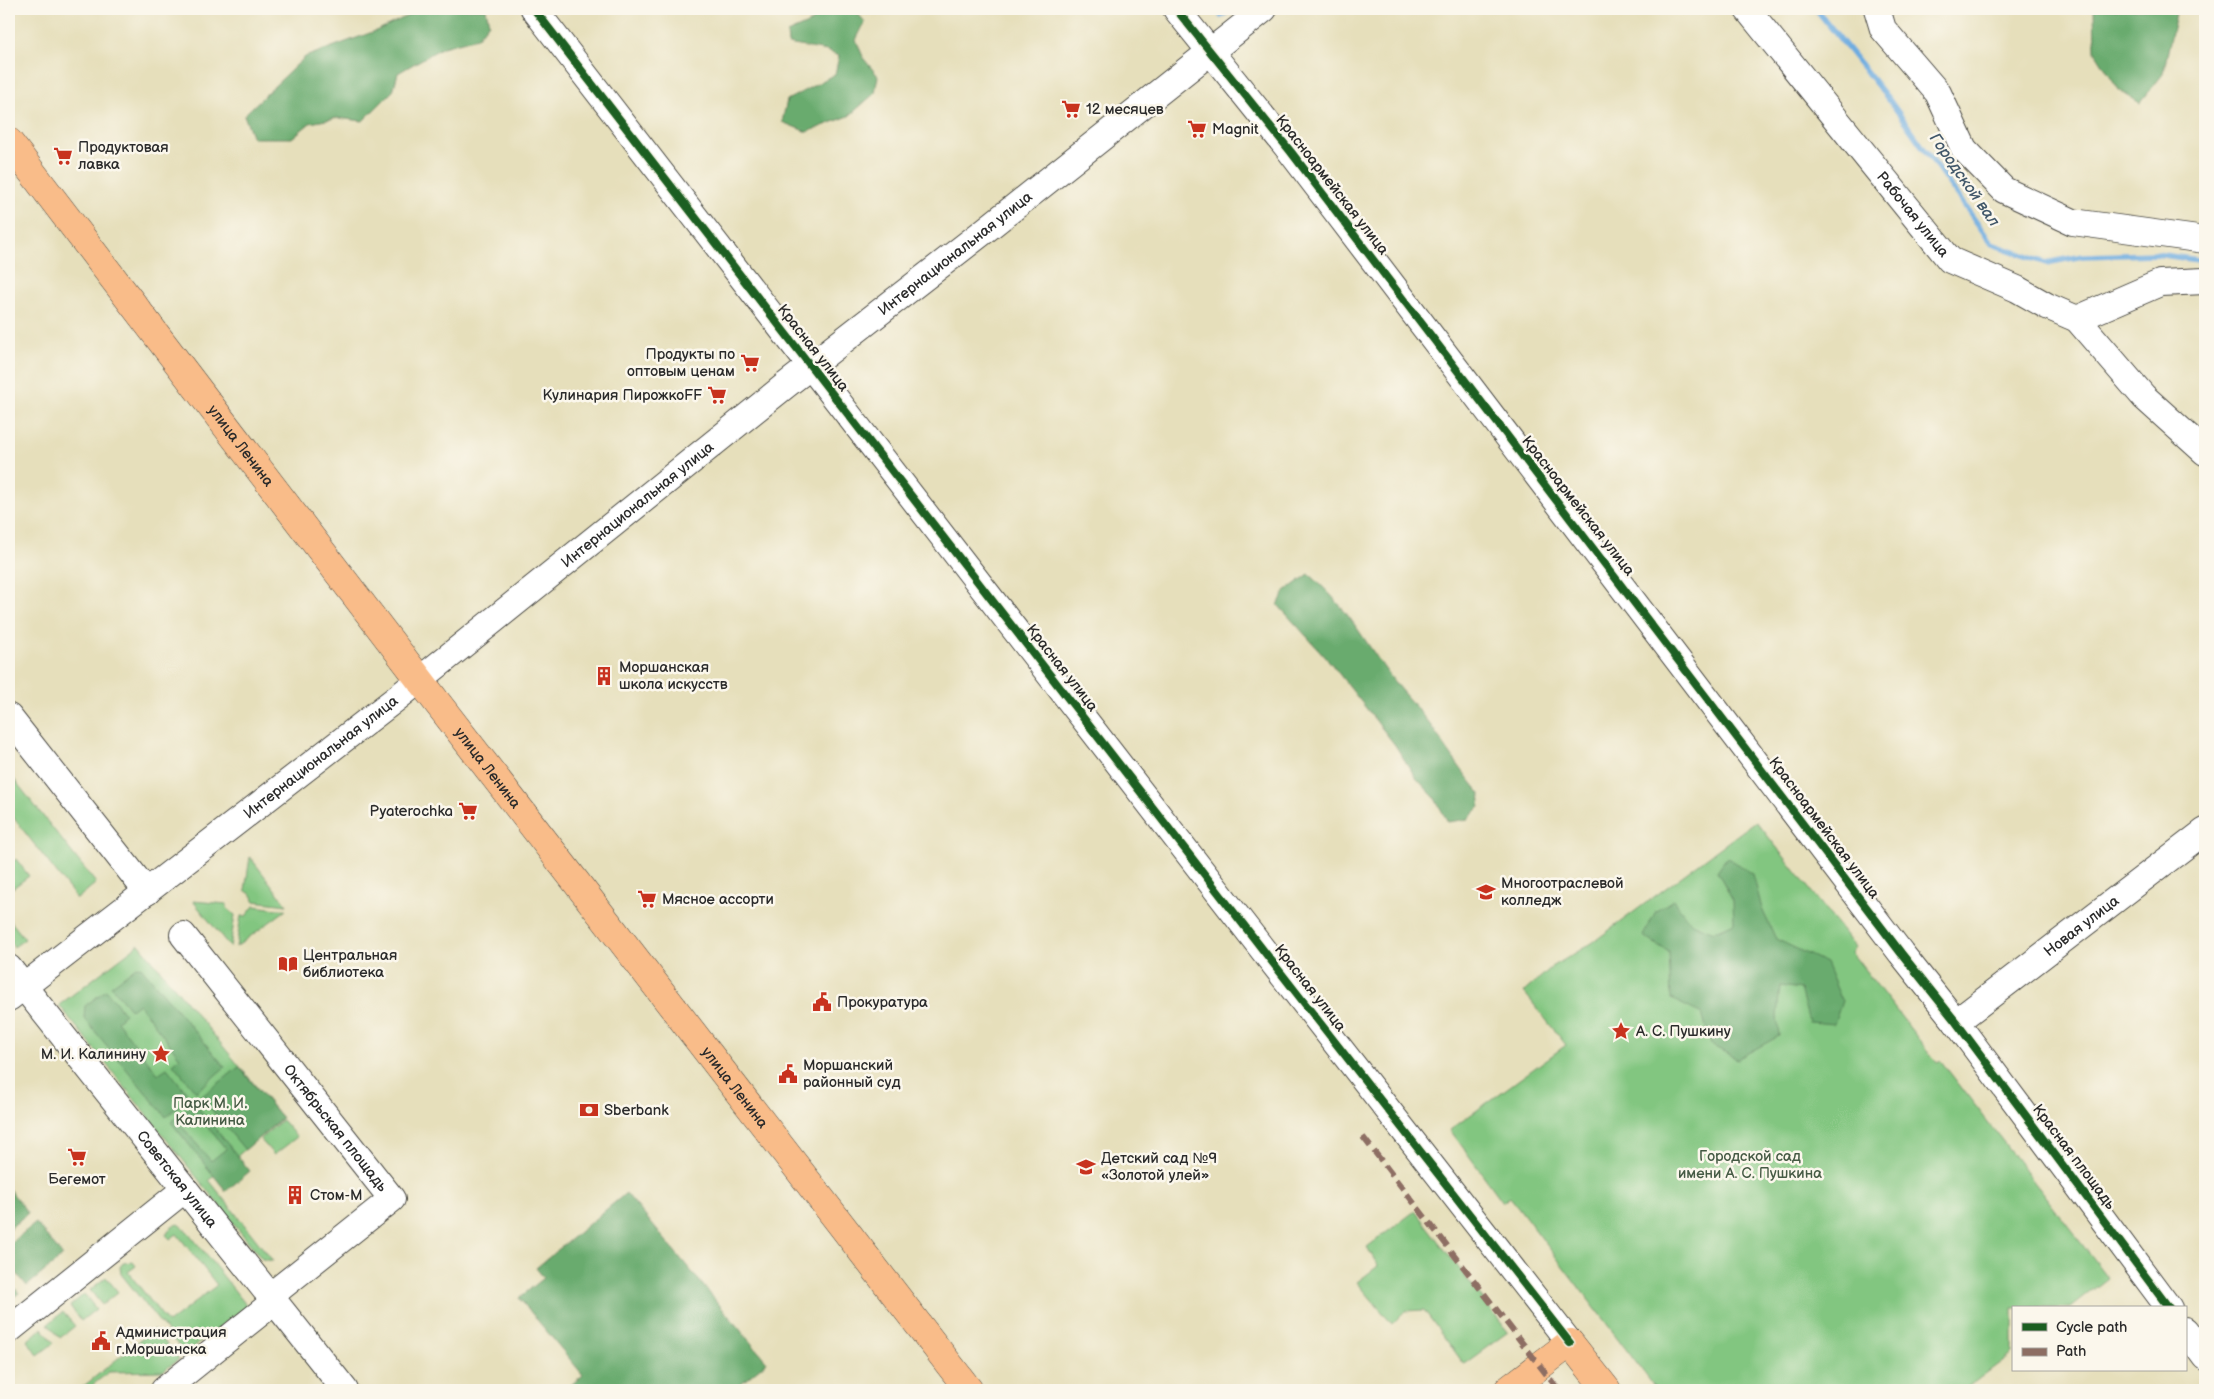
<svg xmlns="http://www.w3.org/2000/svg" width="2214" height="1399" font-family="'Balsamiq Sans',sans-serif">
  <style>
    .green { fill: #82c680; stroke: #567856 }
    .forest { fill: #69ab6e; stroke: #4a6b4c; fill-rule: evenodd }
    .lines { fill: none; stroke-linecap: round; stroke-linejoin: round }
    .stream { stroke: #6dace0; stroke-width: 5.5 }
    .minor-casing { stroke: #474641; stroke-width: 28 }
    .major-casing { stroke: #474641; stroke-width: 29 }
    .minor { stroke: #fff; stroke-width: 26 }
    .major { stroke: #f9bc89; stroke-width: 28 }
    .quiet { stroke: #8d6e63; stroke-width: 6; stroke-dasharray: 12 6; stroke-linecap: butt }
    .cycleway-casing { stroke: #fbf7ec; stroke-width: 11 }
    .cycleway { stroke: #1b5e20; stroke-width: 8 }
    .labels { text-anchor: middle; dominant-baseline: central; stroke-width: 5; stroke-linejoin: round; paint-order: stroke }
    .poi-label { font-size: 15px; fill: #2b2b2b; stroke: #fbf7ec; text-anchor: start }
    .street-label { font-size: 15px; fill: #2b2b2b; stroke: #fbf7ec }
    .park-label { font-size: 15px; fill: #455a44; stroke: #fbf7ec }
    .water-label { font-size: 16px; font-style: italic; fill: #42586a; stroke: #fbf7ec }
  </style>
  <rect width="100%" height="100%" fill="#fbf7ec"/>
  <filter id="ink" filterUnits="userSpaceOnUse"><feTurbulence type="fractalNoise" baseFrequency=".02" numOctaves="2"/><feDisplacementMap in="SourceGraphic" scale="10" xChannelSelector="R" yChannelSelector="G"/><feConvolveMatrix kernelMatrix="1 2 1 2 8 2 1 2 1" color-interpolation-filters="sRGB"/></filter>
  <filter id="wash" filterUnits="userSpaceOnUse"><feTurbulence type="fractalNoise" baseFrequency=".0096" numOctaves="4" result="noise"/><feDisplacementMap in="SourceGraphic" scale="20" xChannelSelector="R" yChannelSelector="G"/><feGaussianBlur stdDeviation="1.12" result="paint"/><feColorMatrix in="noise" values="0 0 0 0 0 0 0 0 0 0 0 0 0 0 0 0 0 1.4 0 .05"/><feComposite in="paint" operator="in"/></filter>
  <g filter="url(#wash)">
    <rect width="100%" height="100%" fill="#e6dfbb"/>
    <!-- green -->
    <g class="green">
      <polygon points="9,773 96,883 77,899 9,812"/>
      <polygon points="1756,821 1855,947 1851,952 1937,1063 1941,1061 2108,1278 2070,1308 2013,1308 2013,1353 1964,1390 1657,1390 1518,1207 1510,1197 1503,1202 1450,1130 1566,1045 1524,992 1552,967 1592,943"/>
      <polygon points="250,857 287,905 254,901 253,896 245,890"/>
      <polygon points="16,859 29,876 13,888 9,882 9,865"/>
      <polygon points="193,901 227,904 227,908 235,915 230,947"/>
      <polygon points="254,906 286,910 236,947 241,916 246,916"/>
      <polygon points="9,919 25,939 14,947 9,940"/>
      <polygon points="139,944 282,1118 209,1180 273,1261 262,1259 59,1005"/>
      <polygon points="282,1120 297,1137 274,1155 260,1139"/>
      <polygon points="1415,1211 1508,1332 1464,1364 1424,1310 1405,1311 1392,1324 1357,1282 1378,1266 1367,1247"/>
      <polygon points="178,1224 188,1232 247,1306 185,1354 121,1274 120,1267 123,1263 133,1262 136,1266 128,1272 168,1323 217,1285 177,1234 170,1239 166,1235 172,1226"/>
      <polygon points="106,1277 118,1292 102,1305 90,1290"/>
      <polygon points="84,1294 96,1309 81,1321 70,1306"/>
      <polygon points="63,1312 75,1326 60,1338 48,1324"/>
      <polygon points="42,1328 54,1343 38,1355 27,1341"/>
      <polygon points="154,1329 179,1359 163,1371 109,1372 86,1390 79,1390"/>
    </g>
    <!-- forest -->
    <g class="forest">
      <polygon points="422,9 486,9 489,23 477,38 443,47 398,73 393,91 363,121 337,118 310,123 292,138 253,138 244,115 305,57 378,30"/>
      <polygon points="819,9 854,9 865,22 856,40 864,59 878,76 875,93 849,116 807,132 782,122 787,100 835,74 839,56 827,51 788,44 787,33 812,22"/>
      <polygon points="2094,9 2177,9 2163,74 2140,103 2119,90 2095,52"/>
      <path d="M1309,574C1345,605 1361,635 1387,672C1400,691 1417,707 1431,726C1447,749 1462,772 1481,794L1480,807L1468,819L1448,822L1434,797L1416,778L1395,745L1329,661L1278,605L1285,591Z"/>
      <polygon points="1727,857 1753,874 1762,909 1776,939 1826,963 1842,1001 1834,1024 1809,1022 1800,989 1780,986 1777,1016 1779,1036 1737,1059 1711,1045 1702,1014 1671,999 1669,952 1643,936 1656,911 1673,900 1690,922 1714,932 1734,923 1733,900 1717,871"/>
      <polygon points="140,966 225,1067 196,1092 173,1064 180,1058 139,1004 131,1010 111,986 136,967"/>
      <polygon points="106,990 125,1014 117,1021 158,1074 167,1068 190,1097 166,1117 84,1018 85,1006"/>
      <polygon points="239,1067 282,1118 245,1150 201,1097"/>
      <path d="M194,1103L250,1171L226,1191L171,1122ZM195,1112L226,1149L211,1161L180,1124Z"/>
      <polygon points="9,1189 28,1213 9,1229"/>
      <polygon points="626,1193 767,1362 733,1390 565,1390 583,1375 519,1298 544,1278 536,1268"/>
      <polygon points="36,1223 63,1256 27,1286 9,1264 9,1244"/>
      <polygon points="9,1281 19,1293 9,1301"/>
    </g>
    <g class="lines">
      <!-- stream -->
      <g class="stream">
        <polyline points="1816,9 1890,101 1992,244 2046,263 2083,256 2156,254 2205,261"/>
        <polyline points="1221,16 1231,9"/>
      </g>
    </g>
  </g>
  <g filter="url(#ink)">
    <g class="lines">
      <!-- minor casing -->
      <g class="minor-casing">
        <g id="minor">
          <polyline points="534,9 1270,959 1570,1343"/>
          <polyline points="1176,9 1291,152 1901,953 1956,1022 2169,1308"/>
          <path id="s1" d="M1747,9L1950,260L2017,289L2047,306L2077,319L2144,397L2205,452"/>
          <polyline points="1877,9 1883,29 1938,93 1964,149 2004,190 2073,222 2205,240"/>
          <polyline points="2077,319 2160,283 2205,281"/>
          <polyline points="9,717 147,892"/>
          <path id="s2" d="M183,935L392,1199L270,1296"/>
          <path id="s3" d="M9,968L345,1390"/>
          <path id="s4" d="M9,998L397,698L786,385L983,232L1264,9"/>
          <path id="s5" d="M1956,1022L2205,831"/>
          <polyline points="9,1330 185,1189"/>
          <polyline points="2185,1330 2205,1357"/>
          <polyline points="164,1390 275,1301"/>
        </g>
      </g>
      <!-- major casing -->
      <g class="major-casing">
        <g id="major">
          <path id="s6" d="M9,142L436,701L969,1390"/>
          <polyline points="1508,1390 1570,1343 1607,1390"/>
        </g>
      </g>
      <!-- minor -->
      <use href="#minor" class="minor"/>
      <!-- major -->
      <use href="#major" class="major"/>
      <!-- quiet -->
      <polyline class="quiet" points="1363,1137 1557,1388"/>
      <!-- cycleway casing -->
      <g class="cycleway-casing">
        <g id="cycleway">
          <polyline points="534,9 1270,959 1570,1343"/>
          <polyline points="1176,9 1291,152 1901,953 1956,1022 2169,1308"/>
        </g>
      </g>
      <!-- cycleway -->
      <use href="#cycleway" class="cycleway"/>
    </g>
  </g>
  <!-- icons -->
  <defs>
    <g id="supermarket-bare" transform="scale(1.5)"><path d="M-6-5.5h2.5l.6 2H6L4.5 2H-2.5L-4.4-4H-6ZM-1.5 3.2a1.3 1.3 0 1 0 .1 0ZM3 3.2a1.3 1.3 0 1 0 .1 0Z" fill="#c8321e" stroke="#fbf7ec" stroke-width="2.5" paint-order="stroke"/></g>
    <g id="building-bare" transform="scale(1.5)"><path d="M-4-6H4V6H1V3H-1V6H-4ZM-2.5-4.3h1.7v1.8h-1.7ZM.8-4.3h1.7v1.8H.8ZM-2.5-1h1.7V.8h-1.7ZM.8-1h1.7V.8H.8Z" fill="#c8321e" stroke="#fbf7ec" stroke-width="2.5" paint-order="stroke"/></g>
    <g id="university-bare" transform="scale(1.5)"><path d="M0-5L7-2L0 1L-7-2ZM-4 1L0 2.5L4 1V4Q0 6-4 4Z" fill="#c8321e" stroke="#fbf7ec" stroke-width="2.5" paint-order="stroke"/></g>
    <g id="library-bare" transform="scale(1.5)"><path d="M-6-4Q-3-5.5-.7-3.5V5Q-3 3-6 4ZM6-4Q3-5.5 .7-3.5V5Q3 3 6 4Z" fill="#c8321e" stroke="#fbf7ec" stroke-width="2.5" paint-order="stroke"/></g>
    <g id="civic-bare" transform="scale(1.5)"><path d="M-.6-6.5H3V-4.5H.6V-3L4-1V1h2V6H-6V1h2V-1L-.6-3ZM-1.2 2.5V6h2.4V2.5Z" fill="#c8321e" stroke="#fbf7ec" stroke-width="2.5" paint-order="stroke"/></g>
    <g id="sight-bare" transform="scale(1.5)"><path d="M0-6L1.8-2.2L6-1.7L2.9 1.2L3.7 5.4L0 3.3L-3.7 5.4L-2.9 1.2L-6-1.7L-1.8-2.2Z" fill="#c8321e" stroke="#fbf7ec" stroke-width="2.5" paint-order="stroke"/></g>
    <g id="bank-bare" transform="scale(1.5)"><path d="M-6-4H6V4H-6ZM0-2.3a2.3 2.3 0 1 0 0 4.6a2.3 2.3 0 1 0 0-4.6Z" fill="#c8321e" stroke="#fbf7ec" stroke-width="2.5" paint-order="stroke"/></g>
    <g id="school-bare" transform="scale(1.5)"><path d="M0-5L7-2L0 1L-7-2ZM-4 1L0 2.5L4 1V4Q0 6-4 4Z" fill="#c8321e" stroke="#fbf7ec" stroke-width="2.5" paint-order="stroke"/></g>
  </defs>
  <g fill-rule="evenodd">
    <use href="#supermarket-bare" x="1071" y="109"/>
    <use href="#supermarket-bare" x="1197" y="129"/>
    <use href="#supermarket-bare" x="63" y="156"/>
    <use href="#supermarket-bare" x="750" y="363"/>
    <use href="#supermarket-bare" x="717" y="395"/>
    <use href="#building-bare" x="604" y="676"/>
    <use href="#supermarket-bare" x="468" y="811"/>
    <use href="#university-bare" x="1486" y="892"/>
    <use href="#supermarket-bare" x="647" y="899"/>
    <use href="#library-bare" x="288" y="964"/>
    <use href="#civic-bare" x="822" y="1002"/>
    <use href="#sight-bare" x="1621" y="1031"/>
    <use href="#sight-bare" x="161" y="1054"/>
    <use href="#civic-bare" x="788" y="1074"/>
    <use href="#bank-bare" x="589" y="1110"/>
    <use href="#supermarket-bare" x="77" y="1157"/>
    <use href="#school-bare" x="1086" y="1167"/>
    <use href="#building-bare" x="295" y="1195"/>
    <use href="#civic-bare" x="101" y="1341"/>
  </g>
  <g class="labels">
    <!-- poi labels -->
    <g class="poi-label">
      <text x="1086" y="109">12 месяцев</text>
      <text x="1212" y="129">Magnit</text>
      <text x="78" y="147">Продуктовая<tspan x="78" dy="17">лавка</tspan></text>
      <text x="735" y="354" text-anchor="end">Продукты по<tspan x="735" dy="17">оптовым ценам</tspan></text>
      <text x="702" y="395" text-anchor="end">Кулинария ПирожкоFF</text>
      <text x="619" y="667">Моршанская<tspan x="619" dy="17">школа искусств</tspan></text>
      <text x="453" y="811" text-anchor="end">Pyaterochka</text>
      <text x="1501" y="883">Многоотраслевой<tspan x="1501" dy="17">колледж</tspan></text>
      <text x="662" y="899">Мясное ассорти</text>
      <text x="303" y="955">Центральная<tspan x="303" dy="17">библиотека</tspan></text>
      <text x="837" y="1002">Прокуратура</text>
      <text x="1636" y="1031">А. С. Пушкину</text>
      <text x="146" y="1054" text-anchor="end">М. И. Калинину</text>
      <text x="803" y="1065">Моршанский<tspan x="803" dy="17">районный суд</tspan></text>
      <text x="604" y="1110">Sberbank</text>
      <text x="1101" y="1158">Детский сад №9<tspan x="1101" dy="17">«Золотой улей»</tspan></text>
      <text x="77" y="1179" text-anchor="middle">Бегемот</text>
      <text x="310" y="1195">Стом-М</text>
      <text x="116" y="1332">Администрация<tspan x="116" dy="17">г.Моршанска</tspan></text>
    </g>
    <!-- street labels -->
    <g class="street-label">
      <text transform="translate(1332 185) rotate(52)">Красноармейская улица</text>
      <text stroke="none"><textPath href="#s1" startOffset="264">Рабочая улица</textPath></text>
      <text stroke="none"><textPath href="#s4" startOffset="1204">Интернациональная улица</textPath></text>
      <text transform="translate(813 348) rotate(52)">Красная улица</text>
      <text stroke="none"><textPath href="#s6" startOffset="382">улица Ленина</textPath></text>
      <text stroke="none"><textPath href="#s4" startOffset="799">Интернациональная улица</textPath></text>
      <text transform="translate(1578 506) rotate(52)">Красноармейская улица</text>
      <text transform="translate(1062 668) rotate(52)">Красная улица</text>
      <text stroke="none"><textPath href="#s4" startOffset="394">Интернациональная улица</textPath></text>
      <text stroke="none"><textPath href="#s6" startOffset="788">улица Ленина</textPath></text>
      <text transform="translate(1824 828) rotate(53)">Красноармейская улица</text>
      <text stroke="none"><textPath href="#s5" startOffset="158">Новая улица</textPath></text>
      <text transform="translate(1310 988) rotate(52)">Красная улица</text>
      <text stroke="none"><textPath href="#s6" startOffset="1192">улица Ленина</textPath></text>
      <text stroke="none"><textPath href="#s2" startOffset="246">Октябрьская площадь</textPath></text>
      <text transform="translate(2074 1157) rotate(53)">Красная площадь</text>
      <text stroke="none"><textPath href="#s3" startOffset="270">Советская улица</textPath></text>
    </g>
    <!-- park labels -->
    <g class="park-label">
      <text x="210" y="1103">Парк М. И.<tspan x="210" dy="17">Калинина</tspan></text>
      <text x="1750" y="1156">Городской сад<tspan x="1750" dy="17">имени А. С. Пушкина</tspan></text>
    </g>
    <!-- water labels -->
    <g class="water-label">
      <text transform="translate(1964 180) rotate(55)">Городской вал</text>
    </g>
  </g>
  <!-- margin -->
  <rect width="2214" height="1399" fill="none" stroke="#fbf7ec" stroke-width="30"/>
  <!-- legend -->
  <rect x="2012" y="1306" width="175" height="65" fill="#fbf7ec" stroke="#a8a59f"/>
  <rect x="2022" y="1323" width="25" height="8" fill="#1b5e20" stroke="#a8a59f"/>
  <text x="2056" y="1332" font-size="15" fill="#2b2b2b">Cycle path</text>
  <rect x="2022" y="1348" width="25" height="8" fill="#8d6e63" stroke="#a8a59f"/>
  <text x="2056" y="1356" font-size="15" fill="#2b2b2b">Path</text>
</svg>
